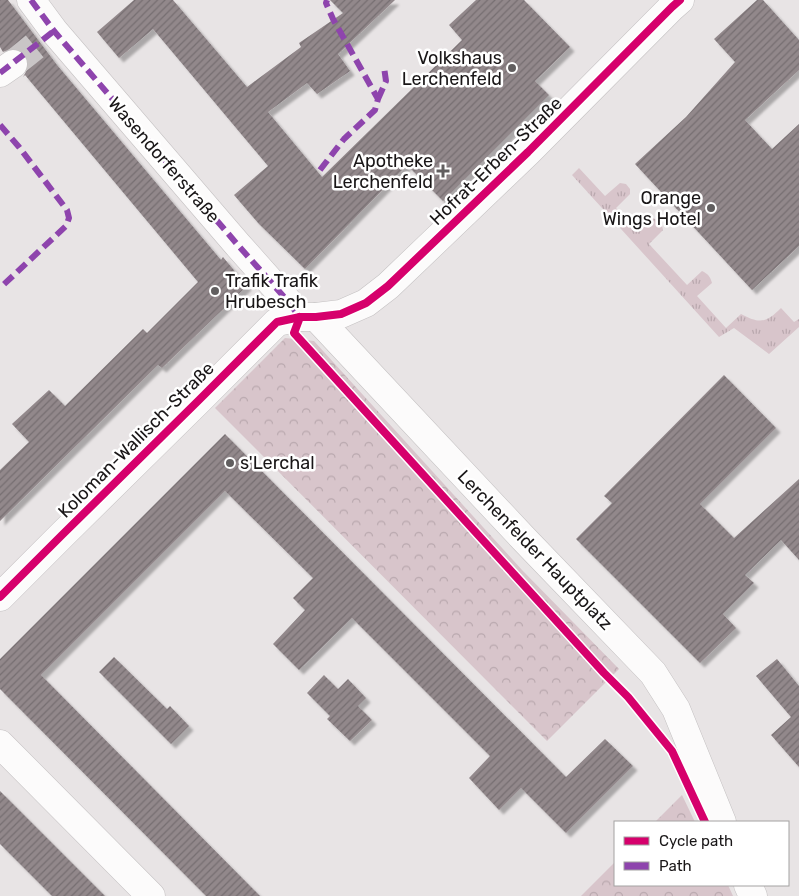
<svg xmlns="http://www.w3.org/2000/svg" width="799" height="896" font-family="Rubik,sans-serif">
  <style>
    .grass { fill: url(#grass-tufts) }
    .park { fill: url(#park-crowns) }
    .building { fill: url(#building-hatch); filter: url(#shadow) }
    .lines { fill: none; stroke-linecap: round; stroke-linejoin: round }
    .minor-tunnel { stroke: #c9c5c6; stroke-width: 28; stroke-dasharray: 28 14; stroke-linecap: butt }
    .minor-casing { stroke: #c4c1c2; stroke-width: 29 }
    .minor { stroke: #fcfbfb; stroke-width: 28 }
    .quiet { stroke: #8e44ad; stroke-width: 6; stroke-dasharray: 12 6; stroke-linecap: butt }
    .cycleway-casing { stroke: #fff; stroke-width: 11 }
    .cycleway { stroke: #d6006c; stroke-width: 8 }
    .poi-dot { fill: #615e5f; stroke: #fff; stroke-width: 2 }
    .labels { text-anchor: middle; dominant-baseline: central; stroke-width: 5; stroke-linejoin: round; paint-order: stroke }
    .poi-label { font-size: 18px; fill: #191617; stroke: #fff; text-anchor: end }
    .street-label { font-size: 18px; fill: #191617; stroke: #fff }
  </style>
  <defs>
    <pattern id="grass-tufts" width="24" height="20" patternUnits="userSpaceOnUse" patternTransform="scale(1.25)"><rect width="24" height="20" fill="#d8c5cb"/><path d="M3 7l-1-3M5 7V3M7 7l1-3M15 17l-1-3M17 17v-4M19 17l1-3" fill="none" stroke="#b9a8ae"/></pattern>
    <pattern id="park-crowns" width="20" height="18" patternUnits="userSpaceOnUse" patternTransform="scale(1.25)"><rect width="20" height="18" fill="#d8c5cb"/><path d="M2 6a3 3 0 1 1 6 0M12 15a3 3 0 1 1 6 0" fill="none" stroke="#b9a8ae"/></pattern>
    <pattern id="building-hatch" width="6" height="6" patternUnits="userSpaceOnUse" patternTransform="scale(1.25)"><rect width="6" height="6" fill="#92888b"/><path d="M-1 1l2-2M0 6l6-6M5 7l2-2" fill="none" stroke="#766e71"/></pattern>
    <filter id="shadow"><feDropShadow dx="4.5" dy="4.5" stdDeviation="1" flood-color="#0004"/></filter>
  </defs>
  <rect width="100%" height="100%" fill="#e8e4e5"/>
  <!-- grass -->
  <path class="grass" d="M579,168L605,196L620,183L626,184L630,189V194L616,208L638,232L652,218C659,220 662,223 663,230L649,244L687,285L702,271C708,274 710,276 712,283L697,296L726,328L741,314C760,324 766,323 781,308L794,322L799,319V327L769,354L734,328L719,337L572,175Z"/>
  <!-- park -->
  <g class="park">
    <polygon points="285,338 314,341 522,570 619,669 547,741 215,408"/>
    <polygon points="682,795 695,822 655,822"/>
    <polygon points="615,862 615,885 728,885 733,896 581,896"/>
  </g>
  <!-- building -->
  <g class="building">
    <polygon points="0,0 8,0 57,65 221,260 223,257 247,286 162,368 158,365 0,521 0,470 29,442 12,424 49,390 65,406 143,329 147,333 198,282 25,75 23,77 27,70 29,63 26,55 20,50 12,48 3,52 0,47"/>
    <polygon points="134,0 173,0 247,87 301,47 299,43 343,13 330,0 395,0 338,54 350,71 317,94 307,83 268,112 322,177 462,40 449,25 476,0 524,0 570,47 535,81 549,95 443,201 407,165 305,269 259,224 234,195 268,166 153,29 119,58 97,32"/>
    <polygon points="757,0 763,0 799,40 799,70 745,120 772,149 799,124 799,246 752,290 635,164 686,117 735,62 714,39"/>
    <polygon points="724,375 776,428 700,504 734,538 799,479 799,560 781,540 745,575 754,583 723,614 736,628 700,663 576,539 612,503 604,496"/>
    <polygon points="225,434 566,777 605,739 633,766 566,833 521,788 499,810 469,778 490,756 352,618 299,670 273,644 305,610 293,598 313,578 225,491 41,675 260,896 206,896 0,689 0,659"/>
    <polygon points="114,657 167,709 170,706 189,726 171,744 99,672"/>
    <polygon points="777,659 799,686 799,767 771,735 791,717 756,676"/>
    <polygon points="324,675 338,689 348,679 366,698 358,706 372,720 350,741 327,719 330,716 307,693"/>
    <polygon points="0,791 105,896 52,896 0,844"/>
  </g>
  <g class="lines">
    <!-- minor-tunnel -->
    <polyline class="minor-tunnel" points="13,64 40,42"/>
    <!-- minor casing -->
    <g class="minor-casing">
      <g id="minor">
        <polyline points="31,0 54,31 237,244 285,298 300,317"/>
        <polyline points="0,73 13,64"/>
        <polyline points="316,317 523,538 653,673 676,709 722,822"/>
        <polyline points="0,597 62,535 199,400 277,322 300,317 316,317 341,314 366,303 388,286 528,152 672,7 680,0"/>
        <polyline points="0,744 151,896"/>
        <polyline points="748,885 753,896"/>
      </g>
    </g>
    <!-- minor -->
    <use href="#minor" class="minor"/>
    <!-- quiet -->
    <g class="quiet">
      <polyline points="31,0 54,31 237,244 285,298 300,317"/>
      <polyline points="0,73 54,31"/>
      <polyline points="378,99 386,81 384,67"/>
      <polyline points="0,125 19,147 67,210 69,218 66,226 0,288"/>
      <polyline points="320,170 344,139 375,110 378,99 333,19 326,3 327,0"/>
    </g>
    <!-- cycleway casing -->
    <g class="cycleway-casing">
      <g id="cycleway">
        <polyline points="300,317 294,333 604,673 628,697 672,751 705,822"/>
        <polyline points="0,597 62,535 199,400 277,322 300,317 316,317 341,314 366,303 388,286 528,152 672,7 680,0"/>
      </g>
    </g>
    <!-- cycleway -->
    <use href="#cycleway" class="cycleway"/>
  </g>
  <!-- markers -->
  <g class="poi-dot">
    <circle cx="512" cy="68" r="5"/>
    <path d="M440.5 163.5h5v5h5v5h-5v5h-5v-5h-5v-5h5z"/>
    <circle cx="711" cy="208" r="5"/>
    <circle cx="215" cy="291" r="5"/>
    <circle cx="230" cy="463" r="5"/>
  </g>
  <g class="labels">
    <!-- poi labels -->
    <g class="poi-label">
      <text x="502" y="58">Volkshaus<tspan x="502" dy="21">Lerchenfeld</tspan></text>
      <text x="433" y="161">Apotheke<tspan x="433" dy="21">Lerchenfeld</tspan></text>
      <text x="701" y="198">Orange<tspan x="701" dy="21">Wings Hotel</tspan></text>
      <text x="225" y="281" text-anchor="start">Trafik Trafik<tspan x="225" dy="21">Hrubesch</tspan></text>
      <text x="240" y="463" text-anchor="start">s'Lerchal</text>
    </g>
    <!-- street labels -->
    <g class="street-label">
      <text transform="translate(164 160) rotate(49)">Wasendorferstraße</text>
      <text transform="translate(496 161) rotate(-44)">Hofrat-Erben-Straße</text>
      <text transform="translate(136 440) rotate(-45)">Koloman-Wallisch-Straße</text>
      <text transform="translate(535 550) rotate(46)">Lerchenfelder Hauptplatz</text>
    </g>
  </g>
  <!-- legend -->
  <rect x="614" y="821" width="175" height="65" fill="#ffffff" stroke="#a3a2a2"/>
  <rect x="624" y="837" width="25" height="8" fill="#d6006c" stroke="#a3a2a2"/>
  <text x="659" y="846" font-size="15" fill="#191617">Cycle path</text>
  <rect x="624" y="862" width="25" height="8" fill="#8e44ad" stroke="#a3a2a2"/>
  <text x="659" y="871" font-size="15" fill="#191617">Path</text>
</svg>
